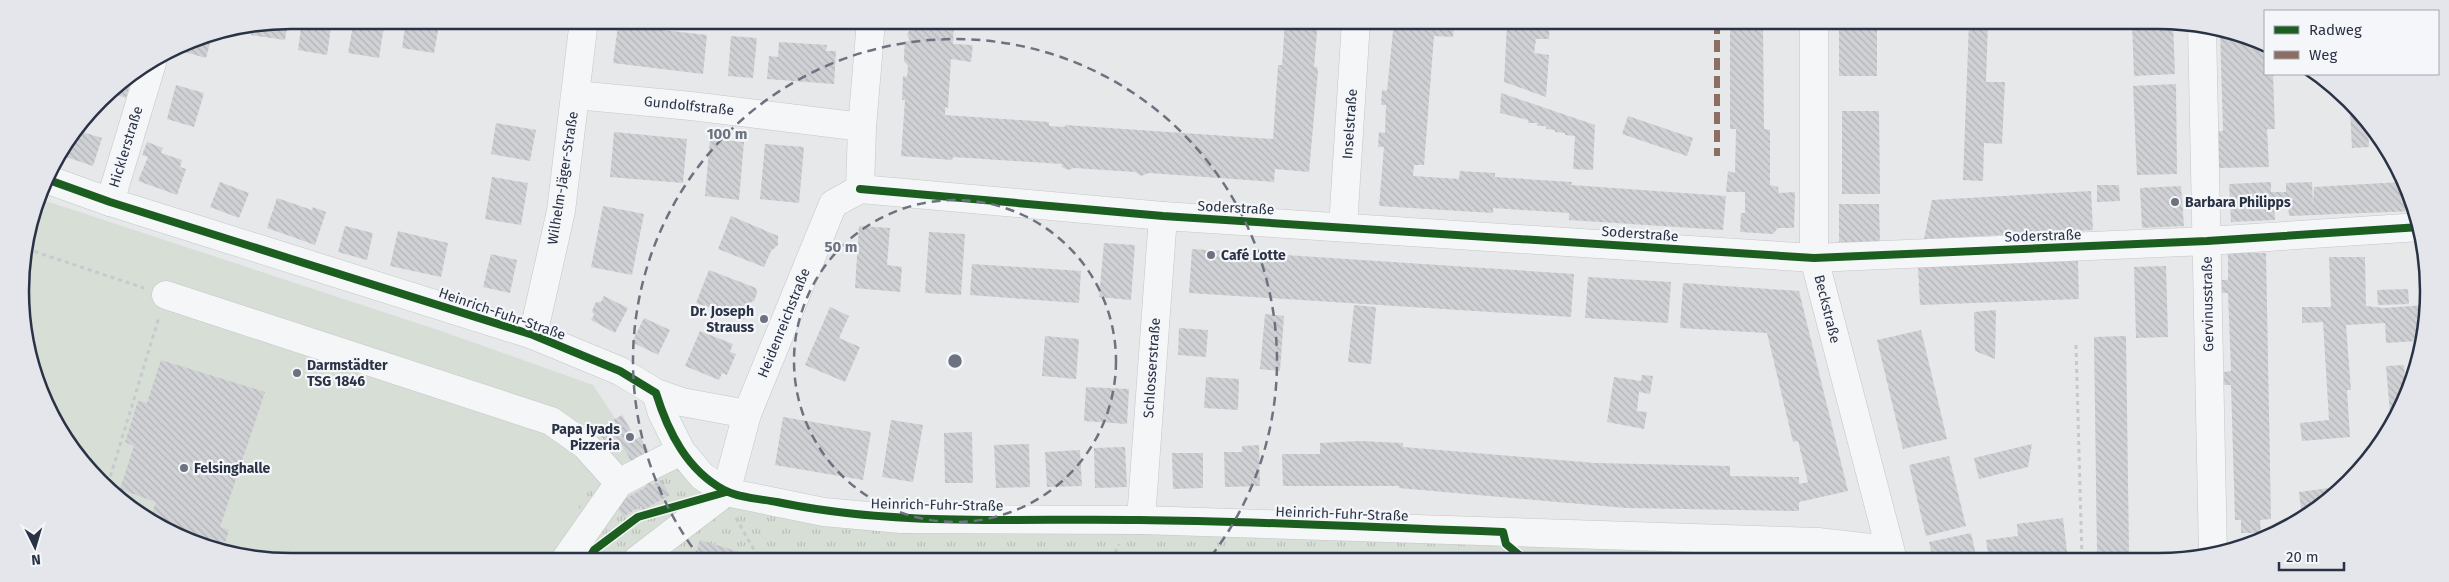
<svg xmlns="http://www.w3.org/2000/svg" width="2449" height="582" font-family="'Fira Sans',sans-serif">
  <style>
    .park { fill: url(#park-tufts) }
    .pitch { fill: #d6ded5 }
    .building { fill: url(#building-back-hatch) }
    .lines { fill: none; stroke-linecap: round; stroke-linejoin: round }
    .minor-casing { stroke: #c4c6c8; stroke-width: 29 }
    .path { stroke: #c7c9cd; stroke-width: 3; stroke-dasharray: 4 4; stroke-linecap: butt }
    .minor { stroke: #f5f6f7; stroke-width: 28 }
    .quiet { stroke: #8d6e63; stroke-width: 6; stroke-dasharray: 12 6; stroke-linecap: butt }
    .cycleway-casing { stroke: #f4f6f9; stroke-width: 11 }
    .cycleway { stroke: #1b5e20; stroke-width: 8 }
    .ring { fill: none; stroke: #6c727f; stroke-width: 2.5; stroke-dasharray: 9 6 }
    .poi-dot { fill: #6c727f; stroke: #f4f6f9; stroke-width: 2 }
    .labels { text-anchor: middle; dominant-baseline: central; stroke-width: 4.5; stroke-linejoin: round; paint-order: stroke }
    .street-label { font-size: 14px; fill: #2a3346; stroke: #f4f6f9 }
    .poi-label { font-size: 14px; font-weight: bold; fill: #2a3346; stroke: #f4f6f9; text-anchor: start }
    .rim { fill: none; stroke: #2a3346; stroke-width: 2.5 }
    .centre { fill: #6c727f; stroke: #f4f6f9; stroke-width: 2.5 }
    .ring-label { font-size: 15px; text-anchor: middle; font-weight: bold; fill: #6c727f; stroke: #f4f6f9; stroke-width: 4.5; stroke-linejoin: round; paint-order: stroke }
  </style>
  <defs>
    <pattern id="park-tufts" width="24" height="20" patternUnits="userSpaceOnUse" patternTransform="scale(1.25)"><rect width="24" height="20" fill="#d6ded5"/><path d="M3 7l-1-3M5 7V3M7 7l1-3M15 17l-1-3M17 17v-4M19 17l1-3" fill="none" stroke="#b8bfb8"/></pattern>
    <pattern id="building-back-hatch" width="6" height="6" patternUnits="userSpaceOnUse" patternTransform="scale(1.25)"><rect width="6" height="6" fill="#cfd1d4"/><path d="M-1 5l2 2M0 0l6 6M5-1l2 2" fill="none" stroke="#b2b4b7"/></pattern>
  </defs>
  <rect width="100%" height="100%" fill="#e6e8ea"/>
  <!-- park -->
  <polygon class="park" points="630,441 730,499 1788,548 1845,560 559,560 586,488"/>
  <!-- pitch -->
  <polygon class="pitch" points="40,199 441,331 593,385 630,441 586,488 559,560 255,560 155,526 76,456 29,361 21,273"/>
  <!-- building -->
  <g class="building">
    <polygon points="302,20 332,20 327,55 298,50"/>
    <polygon points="354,20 385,20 379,58 348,53"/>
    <polygon points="406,20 440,20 434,53 402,48"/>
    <polygon points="288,21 285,40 251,35 252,28"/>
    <polygon points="911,21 954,21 953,44 973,45 971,62 951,59 948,108 945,107 945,115 1049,122 1049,126 1065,127 1065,125 1273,139 1278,65 1282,65 1285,21 1318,21 1314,67 1317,67 1318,71 1309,172 1275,169 1274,182 1149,173 1141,176 1135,172 1074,168 1068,170 1062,167 1062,164 953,157 952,160 901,156 905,100 902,100 903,76 907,77 908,66 904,61 904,55 905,41 910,41 907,34 911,28"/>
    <polygon points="1123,21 1159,21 1159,25"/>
    <polygon points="1394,21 1454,21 1453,37 1434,36 1424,165 1414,165 1413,176 1459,179 1460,171 1495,173 1495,177 1572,182 1571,185 1726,196 1723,230 1569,220 1569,213 1493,208 1493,213 1379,206 1384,147 1378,147 1379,132 1385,133 1386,105 1381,105 1382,90 1387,91"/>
    <polygon points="1507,22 1550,22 1549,39 1536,39 1534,53 1549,55 1546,97 1504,82"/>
    <polygon points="1730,22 1763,22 1764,129 1770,130 1770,185 1778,187 1779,193 1795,192 1794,228 1778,228 1773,234 1740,232 1741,213 1745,213 1745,192 1726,192 1728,171 1735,173 1736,129 1730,129"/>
    <rect x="1839" y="22" width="38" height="54"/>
    <polygon points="1969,22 1988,22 1986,82 2005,82 2002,144 1984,143 1983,181 1963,180"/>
    <polygon points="2132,22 2173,22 2175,74 2134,76"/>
    <polygon points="618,25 707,35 703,74 613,63"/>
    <polygon points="2220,31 2265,47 2265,74 2273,74 2275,129 2267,129 2269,167 2219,168 2218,131 2223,131"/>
    <polygon points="212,36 206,58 174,49 188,41"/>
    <polygon points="731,36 757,38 753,78 728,76"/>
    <polygon points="779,42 827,45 826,51 836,51 834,84 767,79 769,56 778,57"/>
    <polygon points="133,74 126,98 108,92 112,87"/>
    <polygon points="2176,84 2177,174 2137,175 2133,86"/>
    <polygon points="176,85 204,93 194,127 167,119"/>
    <polygon points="1501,93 1595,125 1593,170 1573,169 1575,136 1565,135 1565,133 1555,132 1555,130 1546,129 1546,126 1537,126 1537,123 1528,123 1528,120 1500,113"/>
    <polygon points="1842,111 1879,111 1880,194 1842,194"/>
    <polygon points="2350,111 2356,111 2368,121 2369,147 2352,148"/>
    <polygon points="1628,116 1693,138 1687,156 1622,134"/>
    <polygon points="496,123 536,130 530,161 491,154"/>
    <polygon points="79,131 102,138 93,166 60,155"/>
    <polygon points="614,132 687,139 683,183 610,177"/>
    <polygon points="710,139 744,142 739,200 705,196"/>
    <polygon points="147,142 163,148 161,153 182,160 180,167 186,169 177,195 138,181 148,157 142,155"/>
    <polygon points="765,144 804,147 799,203 760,199"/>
    <polygon points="492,177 528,183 521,225 485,219"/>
    <polygon points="220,182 249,193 239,218 210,207"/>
    <polygon points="2271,182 2271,192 2286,192 2286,183 2312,182 2313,205 2314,187 2401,182 2415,211 2289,216 2288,201 2274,201 2275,220 2231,222 2229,184"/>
    <polygon points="2097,185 2119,185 2120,201 2097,202"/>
    <polygon points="2181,186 2184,226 2142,228 2140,188"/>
    <polygon points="2091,191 2093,230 1924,239 1932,200"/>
    <polygon points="277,198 312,210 313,207 326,212 315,245 267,228"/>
    <polygon points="1839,204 1879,204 1880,242 1839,242"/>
    <polygon points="603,206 644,214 632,275 591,267"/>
    <polygon points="731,216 778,236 778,245 771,251 764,267 718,249"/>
    <polygon points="345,226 373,233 367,260 338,252"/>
    <polygon points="859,226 890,228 887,265 902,267 900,292 855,288"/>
    <polygon points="398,231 448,243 441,277 390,266"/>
    <polygon points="929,232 965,234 961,295 925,293"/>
    <polygon points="1104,243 1135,245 1131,300 1099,297"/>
    <polygon points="1192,249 1574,274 1571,317 1189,293"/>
    <polygon points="2228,253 2266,253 2271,519 2260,520 2261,533 2241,533 2241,520 2235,520 2231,385 2224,385 2224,372 2231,371 2228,293 2222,293 2222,280 2228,280"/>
    <polygon points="491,254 517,260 510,293 483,287"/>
    <polygon points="2329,257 2365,257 2366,306 2384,308 2425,305 2427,326 2418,326 2419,341 2386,343 2385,323 2346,325 2351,390 2347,390 2350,437 2302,441 2300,423 2329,420 2323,322 2302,323 2302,307 2331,307"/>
    <polygon points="2078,261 2079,299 1920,305 1918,267"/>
    <polygon points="972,264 1081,271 1079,303 970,295"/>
    <polygon points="2166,266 2168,337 2136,338 2134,267"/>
    <polygon points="709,270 756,288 757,293 754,301 751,302 744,320 696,303"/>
    <polygon points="1588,277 1671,282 1668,323 1585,318"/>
    <polygon points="1683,283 1799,291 1848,491 1799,502 1799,511 1626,508 1399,488 1399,486 1283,486 1282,454 1320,454 1320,443 1360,441 1403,443 1403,447 1595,463 1730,466 1730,476 1799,477 1799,484 1808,482 1798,441 1793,442 1767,333 1680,328"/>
    <polygon points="2408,289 2409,304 2378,305 2377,290"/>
    <polygon points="604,296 628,308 615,333 591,320 594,315 592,311 596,302 601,302"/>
    <polygon points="1354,305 1376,307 1371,364 1348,362"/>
    <polygon points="830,307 849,316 839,338 860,347 845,382 805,365"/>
    <polygon points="1996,310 1995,359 1975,351 1974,312"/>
    <polygon points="1265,314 1284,316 1280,371 1260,369"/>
    <polygon points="644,318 670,330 658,355 632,342"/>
    <polygon points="1179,328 1208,330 1206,357 1178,355"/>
    <polygon points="1921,330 1947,439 1903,449 1877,340"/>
    <polygon points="700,331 733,344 730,352 736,354 727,375 722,373 719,380 685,366"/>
    <polygon points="1045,336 1079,339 1076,379 1042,376"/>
    <polygon points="2126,336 2129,554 2097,554 2094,337"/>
    <polygon points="161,360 265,392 220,527 229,530 223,549 155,526 144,515 150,518 156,502 120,489 134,446 125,442 138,401 147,403"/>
    <polygon points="2404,365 2406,394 2401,411 2391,426 2386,366"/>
    <polygon points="1642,375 1653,376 1650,394 1639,392 1637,411 1647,412 1644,429 1607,422 1614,377 1641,381"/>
    <polygon points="1206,377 1239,379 1238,410 1204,408"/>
    <polygon points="1086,387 1129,389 1127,424 1084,421"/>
    <polygon points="622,415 636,439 640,437 650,453 638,459 652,485 661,480 670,495 643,510 641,506 623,517 616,504 646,487 622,445 610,451 598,429"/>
    <polygon points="783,417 871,432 863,480 775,465"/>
    <polygon points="891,420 923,425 913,482 882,477"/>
    <polygon points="972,432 973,483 945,483 944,433"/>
    <polygon points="1029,444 1030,487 996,488 994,445"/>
    <polygon points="2032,444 2028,467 1979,479 1974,458"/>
    <polygon points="1259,445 1260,486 1225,487 1224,452 1242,452 1242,446"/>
    <polygon points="1125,447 1127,487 1095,488 1094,448"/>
    <polygon points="1080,450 1082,486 1047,487 1045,452"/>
    <polygon points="1172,453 1203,453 1203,488 1173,489"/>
    <polygon points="1949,456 1966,526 1926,536 1909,465"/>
    <polygon points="2345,486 2336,493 2302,517 2299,492"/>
    <polygon points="2063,518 2068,560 1989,560 1986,540 2018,536 2017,524"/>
    <polygon points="1971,533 1977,560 1933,560 1929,542"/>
    <polygon points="700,540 739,552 737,556 747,560 694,560"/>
  </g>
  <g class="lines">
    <!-- minor casing -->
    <g class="minor-casing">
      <g id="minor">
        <polyline points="1814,22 1814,258 1893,560"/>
        <polyline points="2202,25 2213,554"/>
        <polyline points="576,95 691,106 862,127"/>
        <polyline points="46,179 110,202 533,335 620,371 656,393 682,402 747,414"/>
        <polyline points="860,189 1163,216 1814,258 2207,241 2420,227"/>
        <polyline points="110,202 152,63"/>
        <polyline points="1343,227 1356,21"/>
        <polyline points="166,295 551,421 585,445 619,483 638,473"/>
        <polyline points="533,335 561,211 584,20"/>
        <polyline points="656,393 662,413 681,451 702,476 726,492 824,512 901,519 1141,520 1818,542 1871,548 1888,544"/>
        <polyline points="643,470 681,451"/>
        <polyline points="726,492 747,414 833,204 860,189 862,127 871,21"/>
        <polyline points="1141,520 1163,216"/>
        <polyline points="565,560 619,483"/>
        <polyline points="637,560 726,492"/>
      </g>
    </g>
    <!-- path -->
    <g class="path">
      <polyline points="27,249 144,288"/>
      <polyline points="2076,345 2082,560"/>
      <polyline points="108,484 159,317"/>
      <polyline points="736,518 753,548 766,560"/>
      <polyline points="1112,560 1119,544"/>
    </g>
    <!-- minor -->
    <use href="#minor" class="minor"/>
    <!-- quiet -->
    <polyline class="quiet" points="1717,22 1717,156"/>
    <!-- cycleway casing -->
    <g class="cycleway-casing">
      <g id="cycleway">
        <path d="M46,179L110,202L533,335L620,371L656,393C668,432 687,470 724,490C739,498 761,499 777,502C896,527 1018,518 1139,520C1260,521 1382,528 1503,532L1506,544L1525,560"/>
        <polyline points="860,189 1163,216 1814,258 2207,241 2420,227"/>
        <polyline points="588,560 594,550 638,517 726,492"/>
      </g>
    </g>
    <!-- cycleway -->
    <use href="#cycleway" class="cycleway"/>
  </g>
  <!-- distance rings -->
  <g class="ring">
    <circle cx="955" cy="361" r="161"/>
    <path d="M701 559A322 322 0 1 1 1209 559"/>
  </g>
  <!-- markers -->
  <g class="poi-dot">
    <circle cx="2175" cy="202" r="5"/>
    <circle cx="1211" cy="255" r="5"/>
    <circle cx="764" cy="319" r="5"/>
    <circle cx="297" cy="373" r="5"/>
    <circle cx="630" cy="437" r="5"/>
    <circle cx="184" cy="468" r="5"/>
  </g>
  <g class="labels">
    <!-- street labels -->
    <g class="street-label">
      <text transform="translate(689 106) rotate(6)">Gundolfstraße</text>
      <text transform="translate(1350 124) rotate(-86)">Inselstraße</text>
      <text transform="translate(126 147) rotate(-73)">Hicklerstraße</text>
      <text transform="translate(563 178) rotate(-81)">Wilhelm-Jäger-Straße</text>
      <text transform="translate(1236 208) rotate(3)">Soderstraße</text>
      <text transform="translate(1640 234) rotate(4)">Soderstraße</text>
      <text transform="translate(2043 236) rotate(-2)">Soderstraße</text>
      <text transform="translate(2208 304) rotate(-91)">Gervinusstraße</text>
      <text transform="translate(1827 309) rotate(76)">Beckstraße</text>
      <text transform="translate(502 314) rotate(19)">Heinrich-Fuhr-Straße</text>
      <text transform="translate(784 323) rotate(-68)">Heidenreichstraße</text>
      <text transform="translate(1152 368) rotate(-86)">Schlosserstraße</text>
      <text transform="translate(937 505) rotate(1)">Heinrich-Fuhr-Straße</text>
      <text transform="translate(1342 514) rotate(2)">Heinrich-Fuhr-Straße</text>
    </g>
    <!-- poi labels -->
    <g class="poi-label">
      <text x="2185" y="202">Barbara Philipps</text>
      <text x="1221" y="255">Café Lotte</text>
      <text x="754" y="311" text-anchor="end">Dr. Joseph<tspan x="754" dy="16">Strauss</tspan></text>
      <text x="307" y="365">Darmstädter<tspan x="307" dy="16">TSG 1846</tspan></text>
      <text x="620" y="429" text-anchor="end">Papa Iyads<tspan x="620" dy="16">Pizzeria</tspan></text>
      <text x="194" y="468">Felsinghalle</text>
    </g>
  </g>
  <!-- crop -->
  <path d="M0 0H2449V582H0ZM291 29H2158A262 262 0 0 1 2420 291V291A262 262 0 0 1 2158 553H291A262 262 0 0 1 29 291V291A262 262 0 0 1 291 29Z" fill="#e4e6eb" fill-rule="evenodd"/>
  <path class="rim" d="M291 29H2158A262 262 0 0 1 2420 291V291A262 262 0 0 1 2158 553H291A262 262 0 0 1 29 291V291A262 262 0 0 1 291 29Z"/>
  <circle cx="955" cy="361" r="8" class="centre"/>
  <g class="ring-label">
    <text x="727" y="139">100 m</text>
    <text x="841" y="252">50 m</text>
  </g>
  <!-- legend -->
  <rect x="2264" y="10" width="175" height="65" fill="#f4f6f9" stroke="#a3a8b1"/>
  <rect x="2274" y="26" width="25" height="8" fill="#1b5e20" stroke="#a3a8b1"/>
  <text x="2309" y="35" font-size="15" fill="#2a3346">Radweg</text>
  <rect x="2274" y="51" width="25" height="8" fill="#8d6e63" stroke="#a3a8b1"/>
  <text x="2309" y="60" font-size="15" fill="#2a3346">Weg</text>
  <!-- north arrow -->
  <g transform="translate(35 547) rotate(175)" stroke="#f4f6f9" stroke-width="4" paint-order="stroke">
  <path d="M0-4L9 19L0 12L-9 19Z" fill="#2a3346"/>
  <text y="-8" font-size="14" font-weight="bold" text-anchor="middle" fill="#2a3346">N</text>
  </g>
  <!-- scale -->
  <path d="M2279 562v8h65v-8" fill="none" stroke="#2a3346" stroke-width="2.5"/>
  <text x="2286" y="562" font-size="15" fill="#2a3346" stroke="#f4f6f9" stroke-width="4" paint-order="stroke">20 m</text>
</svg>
